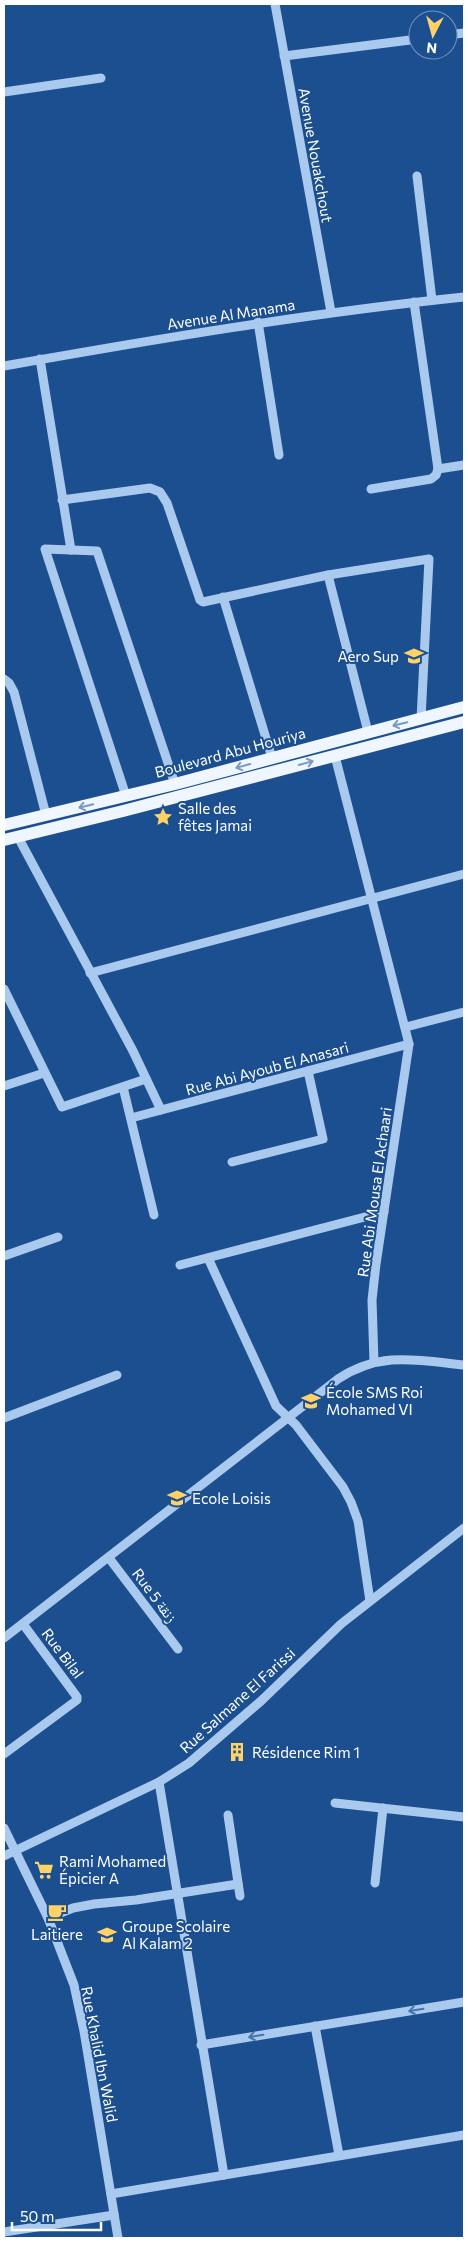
<svg xmlns="http://www.w3.org/2000/svg" width="468" height="2242" font-family="Commissioner,'Noto Naskh Arabic',sans-serif">
  <style>
    .lines { fill: none; stroke-linecap: round; stroke-linejoin: round }
    .minor { stroke: #a9c9ee; stroke-width: 9 }
    .major { stroke: #f0f6ff; stroke-width: 12 }
    .oneway { stroke: #7b9ac1 }
    .oneway2 { stroke: #4674ac }
    .labels { text-anchor: middle; dominant-baseline: central; stroke-width: 4; stroke-linejoin: round; paint-order: stroke }
    .street-label { font-size: 15px; fill: #fff; stroke: #1b4f8f }
    .poi-label { font-size: 15px; fill: #fff; stroke: #1b4f8f; text-anchor: start }
  </style>
  <rect width="100%" height="100%" fill="#1b4f8f"/>
  <g class="lines">
    <!-- minor -->
    <g class="minor">
      <polyline points="275,4 331,312"/>
      <polyline points="448,35 464,33"/>
      <polyline points="284,56 418,39"/>
      <polyline points="4,92 101,78"/>
      <polyline points="417,176 432,300"/>
      <polyline points="258,322 279,455"/>
      <polyline points="40,359 71,550"/>
      <path d="M4,366C157,339 310,313 464,297"/>
      <polyline points="438,469 464,465"/>
      <polyline points="371,489 431,479 436,475 438,469 414,302"/>
      <polyline points="62,500 150,488 160,492 167,503 200,600 203,602 328,575 429,559 421,719"/>
      <polyline points="328,575 368,732"/>
      <polyline points="223,597 272,758"/>
      <polyline points="4,679 9,683 14,692 46,815"/>
      <polyline points="335,756 409,1044 376,1264 372,1300 374,1362"/>
      <polyline points="126,796 45,549 97,551 175,784"/>
      <polyline points="18,837 133,1051 161,1110"/>
      <polyline points="90,973 464,874"/>
      <polyline points="4,989 62,1107 146,1079"/>
      <polyline points="406,1027 464,1012"/>
      <polyline points="4,1086 44,1073"/>
      <polyline points="123,1087 154,1215"/>
      <polyline points="131,1118 409,1044"/>
      <polyline points="232,1162 323,1139 308,1071"/>
      <polyline points="4,1256 58,1237"/>
      <polyline points="208,1258 276,1406 296,1425 343,1487 351,1502 358,1521 370,1601"/>
      <polyline points="180,1265 384,1212"/>
      <polyline points="4,1418 117,1375"/>
      <polyline points="109,1558 178,1649"/>
      <path d="M4,1638L338,1379C381,1351 416,1360 464,1365"/>
      <polyline points="4,1754 77,1700 77,1697 23,1624"/>
      <polyline points="159,1782 224,2175"/>
      <polyline points="335,1803 464,1817"/>
      <polyline points="228,1815 240,1896"/>
      <polyline points="4,1828 48,1918 74,1985 84,2031 118,2238"/>
      <polyline points="4,1856 159,1782 189,1763 261,1701 341,1624 464,1528"/>
      <polyline points="375,1883 383,1808"/>
      <polyline points="48,1918 73,1908 94,1904 136,1900 238,1884"/>
      <polyline points="315,2026 339,2155"/>
      <polyline points="201,2045 464,2002"/>
      <polyline points="111,2194 464,2135"/>
      <polyline points="4,2232 114,2215"/>
    </g>
    <!-- major -->
    <g class="major">
      <polyline points="4,825 175,784 464,707"/>
      <polyline points="4,840 123,811 464,722"/>
    </g>
  </g>
  <!-- one-way arrows -->
  <defs><path id="oneway-shaft" d="M-6 0H5M1.5-3L5.5 0L1.5 3" fill="none" stroke-width="1.6" stroke-linecap="round" stroke-linejoin="round" transform="scale(1.25)"/></defs>
  <g class="oneway">
    <use href="#oneway-shaft" transform="translate(400 724) rotate(166)"/>
    <use href="#oneway-shaft" transform="translate(306 763) rotate(-15)"/>
    <use href="#oneway-shaft" transform="translate(243 766) rotate(165)"/>
    <use href="#oneway-shaft" transform="translate(86 806) rotate(166)"/>
  </g>
  <g class="oneway2">
    <use href="#oneway-shaft" transform="translate(416 2010) rotate(171)"/>
    <use href="#oneway-shaft" transform="translate(256 2036) rotate(171)"/>
  </g>
  <!-- icons -->
  <defs>
    <g id="school-bare" transform="scale(1.5)"><path d="M0-5L7-2L0 1L-7-2ZM-4 1L0 2.5L4 1V4Q0 6-4 4Z" fill="#ffd166" stroke="#1b4f8f" stroke-width="2.5" paint-order="stroke"/></g>
    <g id="sight-bare" transform="scale(1.5)"><path d="M0-6L1.8-2.2L6-1.7L2.9 1.2L3.7 5.4L0 3.3L-3.7 5.4L-2.9 1.2L-6-1.7L-1.8-2.2Z" fill="#ffd166" stroke="#1b4f8f" stroke-width="2.5" paint-order="stroke"/></g>
    <g id="building-bare" transform="scale(1.5)"><path d="M-4-6H4V6H1V3H-1V6H-4ZM-2.5-4.3h1.7v1.8h-1.7ZM.8-4.3h1.7v1.8H.8ZM-2.5-1h1.7V.8h-1.7ZM.8-1h1.7V.8H.8Z" fill="#ffd166" stroke="#1b4f8f" stroke-width="2.5" paint-order="stroke"/></g>
    <g id="supermarket-bare" transform="scale(1.5)"><path d="M-6-5.5h2.5l.6 2H6L4.5 2H-2.5L-4.4-4H-6ZM-1.5 3.2a1.3 1.3 0 1 0 .1 0ZM3 3.2a1.3 1.3 0 1 0 .1 0Z" fill="#ffd166" stroke="#1b4f8f" stroke-width="2.5" paint-order="stroke"/></g>
    <g id="cafe-bare" transform="scale(1.5)"><path d="M-5.5-4.5H6V0H3Q3 3.5 0 3.5H-2.5Q-5.5 3.5-5.5 0ZM3-3.2v2h1.7v-2ZM-6 4.5H4V6H-6Z" fill="#ffd166" stroke="#1b4f8f" stroke-width="2.5" paint-order="stroke"/></g>
  </defs>
  <g fill-rule="evenodd">
    <use href="#school-bare" x="414" y="656"/>
    <use href="#sight-bare" x="163" y="817"/>
    <use href="#school-bare" x="311" y="1401"/>
    <use href="#school-bare" x="177" y="1498"/>
    <use href="#building-bare" x="237" y="1752"/>
    <use href="#supermarket-bare" x="44" y="1870"/>
    <use href="#cafe-bare" x="57" y="1912"/>
    <use href="#school-bare" x="107" y="1935"/>
  </g>
  <g class="labels">
    <!-- street labels -->
    <g class="street-label">
      <text transform="translate(316 155) rotate(80)">Avenue Nouakchout</text>
      <text transform="translate(231 314) rotate(-9)">Avenue Al Manama</text>
      <text transform="translate(230 752) rotate(-15)">Boulevard Abu Houriya</text>
      <text transform="translate(267 1068) rotate(-15)">Rue Abi Ayoub El Anasari</text>
      <text transform="translate(374 1192) rotate(-82)">Rue Abi Mousa El Achaari</text>
      <text transform="translate(155 1595) rotate(53)">Rue 5 زنقة</text>
      <text transform="translate(63 1653) rotate(53)">Rue Bilal</text>
      <text transform="translate(237 1700) rotate(-42)">Rue Salmane El Farissi</text>
      <text transform="translate(100 2054) rotate(79)">Rue Khalid Ibn Walid</text>
    </g>
    <!-- poi labels -->
    <g class="poi-label">
      <text x="399" y="656" text-anchor="end">Aero Sup</text>
      <text x="178" y="808">Salle des<tspan x="178" dy="17">fêtes Jamai</tspan></text>
      <text x="326" y="1392">École SMS Roi<tspan x="326" dy="17">Mohamed VI</tspan></text>
      <text x="192" y="1498">Ecole Loisis</text>
      <text x="252" y="1752">Résidence Rim 1</text>
      <text x="59" y="1861">Rami Mohamed<tspan x="59" dy="17">Épicier A</tspan></text>
      <text x="122" y="1926">Groupe Scolaire<tspan x="122" dy="17">Al Kalam 2</tspan></text>
      <text x="57" y="1934" text-anchor="middle">Laitiere</text>
    </g>
  </g>
  <!-- border -->
  <rect width="468" height="2242" fill="none" stroke="#ffffff" stroke-width="10"/>
  <!-- north arrow -->
  <g transform="translate(433 35) rotate(186)"><circle r="24" fill="#1b4f8f" stroke="#7695bc"/>
  <path d="M0-4L9 19L0 12L-9 19Z" fill="#ffd166"/>
  <text y="-8" font-size="14" font-weight="bold" text-anchor="middle" fill="#ffffff">N</text>
  </g>
  <!-- scale -->
  <path d="M12 2222v8h89v-8" fill="none" stroke="#ffffff" stroke-width="2.5"/>
  <text x="20" y="2222" font-size="15" fill="#ffffff" stroke="#1b4f8f" stroke-width="4" paint-order="stroke">50 m</text>
</svg>
